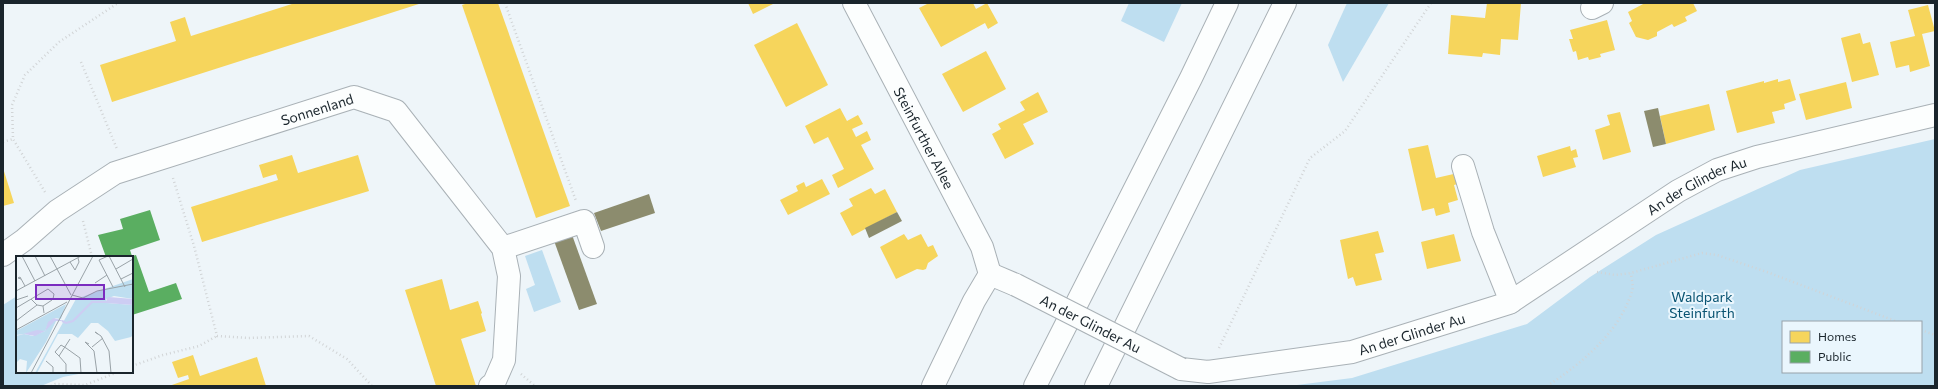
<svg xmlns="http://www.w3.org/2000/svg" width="1938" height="389" font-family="Commissioner,sans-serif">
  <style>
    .green { fill: #bedef0; fill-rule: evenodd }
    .homes { fill: #f6d55c }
    .public { fill: #5aae61 }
    .industry { fill: #8c8c6e }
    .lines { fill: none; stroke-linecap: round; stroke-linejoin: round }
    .minor-casing { stroke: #a9b1b6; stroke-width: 24 }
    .highway-casing { stroke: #a9b1b6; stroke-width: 24 }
    .path { stroke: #d1d4d6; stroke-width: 2.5; stroke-dasharray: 1 3; stroke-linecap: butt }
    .minor { stroke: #fcfefe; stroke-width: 22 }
    .highway { stroke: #fcfefe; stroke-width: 22 }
    .minor-bridge-casing { stroke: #a9b1b6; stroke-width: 24; stroke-linecap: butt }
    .minor-bridge { stroke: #fcfefe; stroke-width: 22 }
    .labels { text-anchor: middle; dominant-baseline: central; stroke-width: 4; stroke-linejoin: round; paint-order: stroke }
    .street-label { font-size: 14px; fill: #1a252c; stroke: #eaf6fd }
    .park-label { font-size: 14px; fill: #075271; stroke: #eaf6fd }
    .inset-river { fill: none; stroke: #cdcdf3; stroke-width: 2 }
    .inset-road { fill: none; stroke: #99a2a7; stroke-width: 1 }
    .view { fill: #7b2cbf; fill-opacity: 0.15; stroke: #7b2cbf; stroke-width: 2 }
    .inset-edge { fill: none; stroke: #1a252c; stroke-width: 2 }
  </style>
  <rect width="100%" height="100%" fill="#eef5f9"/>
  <!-- green -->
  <g class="green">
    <polygon points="1129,3 1182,3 1164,42 1121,21"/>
    <polygon points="1347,3 1389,3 1343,82 1328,45"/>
    <path d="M1935,139V386H1289L1352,378L1527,324L1590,277L1656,235L1800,170ZM1783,322H1921V372H1783Z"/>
    <polygon points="542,250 561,302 534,312 526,289 535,285 525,256"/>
    <polygon points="17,296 17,372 89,372 63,377 41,386 3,386 3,305"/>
  </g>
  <!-- homes -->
  <g class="homes">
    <polygon points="295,3 422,3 112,102 100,65 176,41 170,22 185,17 191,36"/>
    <polygon points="468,3 498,3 570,206 536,218 462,5"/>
    <polygon points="748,3 775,3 753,14"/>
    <polygon points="929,3 973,3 976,9 987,3 998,23 988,29 985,23 941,47 919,8"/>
    <polygon points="1487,3 1521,3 1518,40 1501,39 1500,55 1483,53 1482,57 1448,54 1451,15 1485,18"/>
    <polygon points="1645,3 1693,3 1697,11 1685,17 1687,21 1674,27 1672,24 1657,32 1657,36 1648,40 1636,37 1629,23 1632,21 1628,12"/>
    <polygon points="1928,5 1935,31 1922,34 1930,66 1910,72 1909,65 1896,68 1890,42 1915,36 1908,10"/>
    <polygon points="1607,20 1615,50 1600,54 1601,57 1589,60 1588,57 1578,60 1576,51 1573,52 1569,39 1573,39 1570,30"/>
    <polygon points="797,23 828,85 786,107 754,45"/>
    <polygon points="1860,33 1863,44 1870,42 1879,75 1852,82 1841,38"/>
    <polygon points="986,51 1006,89 963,112 942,74"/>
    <polygon points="1778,79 1778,82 1790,79 1796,100 1784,104 1785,109 1772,112 1775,123 1737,133 1726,91 1764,81 1764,83"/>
    <polygon points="1846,82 1852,108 1806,120 1799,94"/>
    <polygon points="1038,92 1048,112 1023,124 1034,144 1005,159 992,134 1001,129 998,124 1025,110 1020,102"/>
    <polygon points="1709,104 1715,130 1666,144 1660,116"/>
    <polygon points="840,108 847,121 858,115 863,124 852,129 856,137 867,131 871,140 861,145 874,169 838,188 832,175 844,169 828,137 814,144 805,126"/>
    <polygon points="1620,112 1631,152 1603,160 1595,130 1610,125 1607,115"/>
    <polygon points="1428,145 1436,178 1458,173 1461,183 1454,185 1458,200 1448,203 1450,212 1436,216 1434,208 1422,211 1408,149"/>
    <polygon points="1570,146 1571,151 1576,149 1578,157 1573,158 1576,167 1543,177 1537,156"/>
    <polygon points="292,155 298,173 358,155 369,191 202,242 191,207 278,180 276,174 263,178 259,165"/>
    <polygon points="3,168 14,203 3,206"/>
    <polygon points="822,179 830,194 788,215 780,200 798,191 796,186 804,182 806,187"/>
    <polygon points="871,188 875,194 885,189 897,212 852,236 840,213 853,206 849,199"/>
    <polygon points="1378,231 1384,252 1375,254 1382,280 1356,286 1353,277 1348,279 1340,240"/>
    <polygon points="904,234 908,240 921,234 928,247 933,245 938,256 928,263 926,269 923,270 917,269 896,279 880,247"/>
    <polygon points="1454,234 1461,261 1427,269 1421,242"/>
    <polygon points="442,279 450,310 478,301 482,313 481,314 486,331 461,339 476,386 436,386 405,290"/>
    <polygon points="193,355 200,376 257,357 266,386 169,386 189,379 188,375 178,378 172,362"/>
  </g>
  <!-- public -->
  <polygon class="public" points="150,210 160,240 130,250 132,256 136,255 149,292 176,283 182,299 132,315 132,283 134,282 132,278 132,257 106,257 98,235 123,229 120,219"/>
  <!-- industry -->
  <g class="industry">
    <polygon points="1658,108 1666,144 1653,147 1644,111"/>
    <polygon points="649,194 655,213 601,231 594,213"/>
    <polygon points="897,212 902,221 869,238 865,228"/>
    <polygon points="571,232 597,304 579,310 553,238"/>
  </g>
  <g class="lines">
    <!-- minor casing -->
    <g class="minor-casing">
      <g id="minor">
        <path id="s1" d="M854,3L982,247L990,274"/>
        <polyline points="1592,8 1602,3"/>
        <polyline points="1463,166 1483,232 1511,302"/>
        <polyline points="503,248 584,221 593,247"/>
        <path id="s2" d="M3,255L24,240L57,211L115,173L354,97L396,111L503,248L509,276L504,360L494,383L490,386"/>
        <path id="s3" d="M1181,369L1208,372L1352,352L1509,303L1678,191L1717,170L1757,157L1935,115"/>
        <polyline points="933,386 974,301 990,274 1016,285"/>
      </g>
    </g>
    <!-- highway casing -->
    <g class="highway-casing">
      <g id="highway">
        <polyline points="1035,386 1191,78 1227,3"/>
        <polyline points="1096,386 1285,3"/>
      </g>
    </g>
    <!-- path -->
    <g class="path">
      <polyline points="505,3 576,201"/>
      <polyline points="81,62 117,149"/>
      <polyline points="3,142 13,139"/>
      <polyline points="173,178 194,246 217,336 248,338 309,336 347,359 372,386"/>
      <polyline points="45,192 13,139 12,105 25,75 59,42 118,3"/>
      <polyline points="83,221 92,257"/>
      <polyline points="1597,272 1615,275 1631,273 1702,253 1717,255 1767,272 1898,322"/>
      <polyline points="1921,330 1935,335"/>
      <polyline points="1219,348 1310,158 1345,131 1431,3"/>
      <polyline points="132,366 163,355 199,346 217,336"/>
      <polyline points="521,374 535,386"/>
      <polyline points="51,386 55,384 85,385 118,372"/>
      <path d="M1547,386C1581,364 1620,332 1632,291C1634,286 1631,278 1631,273"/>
    </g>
    <!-- minor -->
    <use href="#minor" class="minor"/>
    <!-- highway -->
    <use href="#highway" class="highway"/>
    <!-- minor-bridge casing -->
    <g class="minor-bridge-casing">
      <g id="minor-bridge">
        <path id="s4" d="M1016,285L1181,369"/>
      </g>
    </g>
    <!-- minor-bridge -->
    <use href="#minor-bridge" class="minor-bridge"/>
  </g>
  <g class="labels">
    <!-- street labels -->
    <g class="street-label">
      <text stroke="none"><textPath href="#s2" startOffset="351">Sonnenland</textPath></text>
      <text stroke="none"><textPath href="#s1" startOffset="152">Steinfurther Allee</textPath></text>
      <text stroke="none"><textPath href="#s3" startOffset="559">An der Glinder Au</textPath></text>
      <text stroke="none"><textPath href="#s4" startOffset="84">An der Glinder Au</textPath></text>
      <text stroke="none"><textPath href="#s3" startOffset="235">An der Glinder Au</textPath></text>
    </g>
    <!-- park labels -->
    <g class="park-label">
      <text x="1702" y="296">Waldpark<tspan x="1702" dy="16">Steinfurth</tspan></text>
    </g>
  </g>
  <!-- overview -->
  <g transform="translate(16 256)">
    <rect width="117" height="117" fill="#eef5f9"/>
    <path d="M117,23V43L98,40L90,43L91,47L117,49V79L115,81L99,85L92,75L82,67H75L62,82L56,78H42L21,117H19L60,43ZM50,48L45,63L39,62L33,66L29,75L0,79V75ZM41,63L30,86L10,117L11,105L4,103L0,107V80L8,78L17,80L29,75L36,64Z" fill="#bedef0"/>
    <path d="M93,41L117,43V49L90,47L91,42ZM38,62L48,65H39L29,75L19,80L8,78L0,80L21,74L29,75L32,66Z" fill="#cdcdf3"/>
    <path class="inset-river" d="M46,65L50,67L57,65L76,46H93"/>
    <path class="inset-road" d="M6,0L19,25M19,0L29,20M34,0L55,39M92,0L83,4L97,31M93,0L109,31M54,6L59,14L63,6L62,2M100,13L117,3M5,23L2,22L4,21L9,30M105,23L117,17M79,27L91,19M0,35L65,0M56,39L67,42L81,35L117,28M15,43L21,49L27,50M0,44L12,40M0,52L32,33L38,38L37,43M28,57L27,50L36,44M0,65L21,49M0,74L51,46M82,78L79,76L85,80L93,95L95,117M73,88L69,86L78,95L81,117M76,91L87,82M50,92L64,102L65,117M43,100L39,96L45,89L50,92M30,105L37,111V117M15,117L77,0M50,117V108L43,100L54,83"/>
    <path class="view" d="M20,29H88V43H20Z"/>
    <rect width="117" height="117" class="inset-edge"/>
  </g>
  <!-- border -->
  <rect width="1938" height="389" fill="none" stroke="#1a252c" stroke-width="8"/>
  <!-- legend -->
  <rect x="1782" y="321" width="140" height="52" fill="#eaf6fd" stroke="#97a2a9"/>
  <rect x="1790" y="331" width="20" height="12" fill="#f6d55c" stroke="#97a2a9"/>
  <text x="1818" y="341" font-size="12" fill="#1a252c">Homes</text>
  <rect x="1790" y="351" width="20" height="12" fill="#5aae61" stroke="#97a2a9"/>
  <text x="1818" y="361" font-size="12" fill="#1a252c">Public</text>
</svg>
